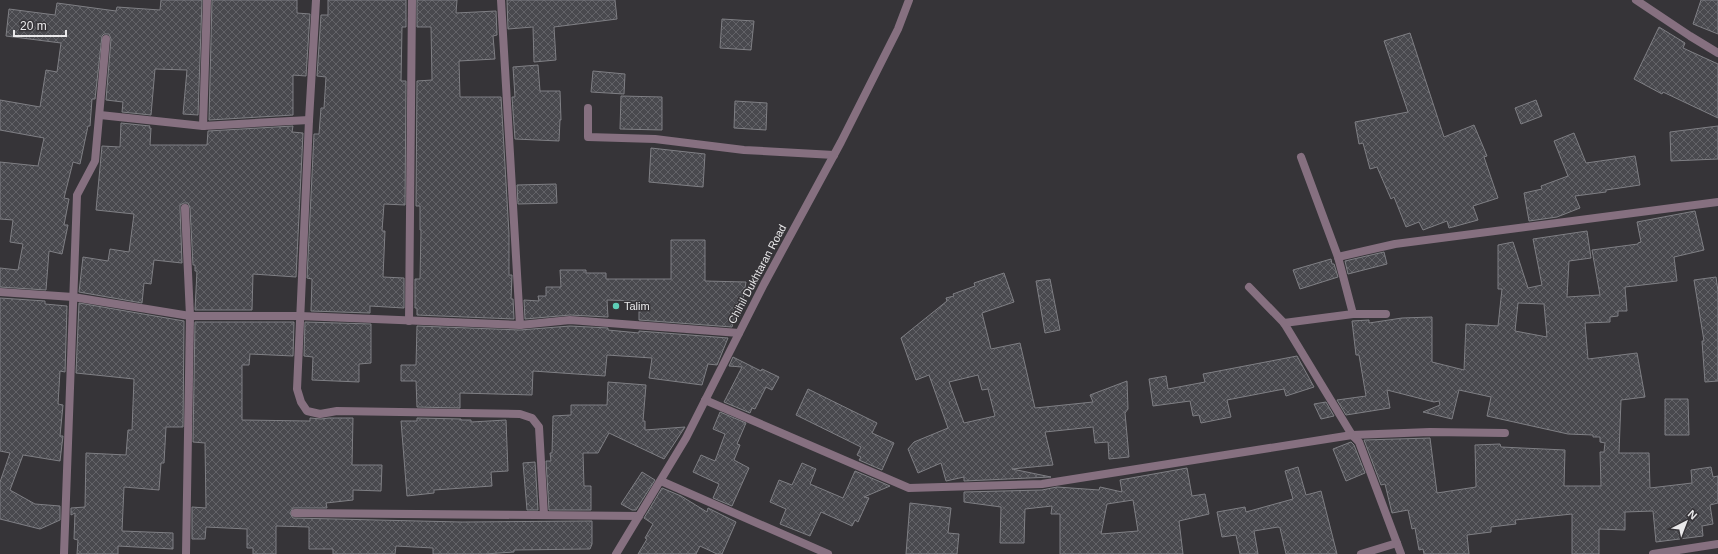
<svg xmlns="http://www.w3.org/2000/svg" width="1718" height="554" font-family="Arial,sans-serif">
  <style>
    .building { fill: url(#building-cross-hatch); stroke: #7f7f84; fill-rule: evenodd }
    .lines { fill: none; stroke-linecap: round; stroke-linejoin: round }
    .service { stroke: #867080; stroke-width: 8 }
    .minor { stroke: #867080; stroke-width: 8 }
    .poi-dot { fill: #5eceb7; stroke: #363438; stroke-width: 1.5 }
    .labels { text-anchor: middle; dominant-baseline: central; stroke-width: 3; stroke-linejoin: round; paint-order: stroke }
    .street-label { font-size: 11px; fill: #eae9eb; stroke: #363438 }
    .poi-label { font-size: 11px; fill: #eae9eb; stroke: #363438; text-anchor: start }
  </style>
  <defs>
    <pattern id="building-cross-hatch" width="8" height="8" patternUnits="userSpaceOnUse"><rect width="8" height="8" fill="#49494e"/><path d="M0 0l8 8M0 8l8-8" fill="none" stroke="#636368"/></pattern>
  </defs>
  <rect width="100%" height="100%" fill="#363438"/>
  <!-- building -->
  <g class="building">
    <polygon points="161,0 202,0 198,115 183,114 187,70 155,69 151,115 122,112 123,102 106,100 111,39 109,34 104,34 102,36 95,99 92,99 90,126 88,126 80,164 73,162 64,198 69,199 64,225 68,225 62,254 49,251 46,290 0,287 0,268 18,270 23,244 10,242 13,220 0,219 0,162 38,166 44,138 0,130 0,100 40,107 46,70 57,72 61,43 6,36 9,9 55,15 57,3 116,11 117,7 160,10"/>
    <polygon points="212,0 297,0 297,13 310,14 306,76 293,75 293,115 209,120"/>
    <polygon points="328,0 406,0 406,27 402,27 401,81 406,81 405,205 384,204 382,231 385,231 383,277 404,278 404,308 370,306 370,313 311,311 312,279 307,278 314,134 319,134 321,108 324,108 326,77 317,76 321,15 328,15"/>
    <polygon points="417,0 457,0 456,13 496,11 497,35 493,36 495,59 459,61 460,97 501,97 509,234 509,275 512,275 511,299 513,299 514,319 417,315 417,308 415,308 415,279 420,279 421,230 420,230 420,206 416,206 417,81 432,80 431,27 417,27"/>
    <polygon points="507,0 615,0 617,19 554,27 556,60 534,62 533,27 508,29"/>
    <polygon points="1701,0 1718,0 1718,34 1693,24"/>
    <polygon points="722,19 754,21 751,50 720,48"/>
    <polygon points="1659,27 1685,43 1683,48 1718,64 1718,118 1663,92 1662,94 1634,79"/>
    <polygon points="1410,33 1444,137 1474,125 1487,156 1484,157 1498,198 1473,206 1478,220 1449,228 1447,221 1423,230 1419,222 1406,227 1394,197 1391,199 1377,167 1370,169 1363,143 1359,144 1355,122 1408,112 1384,41"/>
    <polygon points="538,65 540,91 560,91 561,120 560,120 559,141 515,139 512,97 515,97 513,67"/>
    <polygon points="593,71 625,74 624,94 591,92"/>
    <polygon points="621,96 662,97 662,130 620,129"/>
    <polygon points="1536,100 1542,116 1521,124 1515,108"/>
    <polygon points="735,101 767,103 766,130 734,128"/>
    <polygon points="121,123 150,126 149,128 151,128 150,145 207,145 208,131 293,126 292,132 303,133 296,277 253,274 252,310 195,310 197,271 195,271 195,265 193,265 190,208 188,203 184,203 180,205 180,208 182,263 154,260 151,284 144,283 142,303 79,292 83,257 108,261 110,249 129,252 134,214 96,210 102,146 120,147"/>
    <polygon points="1718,126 1718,159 1671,161 1670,132"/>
    <polygon points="1574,133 1586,163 1635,156 1640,185 1606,190 1606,192 1575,196 1580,208 1557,217 1529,221 1524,193 1542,189 1541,186 1568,176 1554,141"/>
    <polygon points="651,148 705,154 703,187 649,182"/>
    <polygon points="556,184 557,203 518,204 517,185"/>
    <path d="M1695,211L1704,250L1674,257L1677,281L1625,287L1627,311H1618V316L1610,317V322L1585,323L1588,359L1637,353L1645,397L1621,400L1619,453H1649L1650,488L1692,483L1691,470L1711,467L1713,477L1718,476V503L1710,505L1713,524L1702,526L1703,536L1656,542L1653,511L1625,512V530L1599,529V554H1572V514L1515,520L1516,524L1491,527V532L1467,535L1469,554H1424L1423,549L1419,550L1415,528L1412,529L1408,510L1392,513L1385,484L1381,485L1364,440L1430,438L1437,493L1476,487L1475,445L1500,444L1501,447L1565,450L1564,486H1601L1600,452H1604L1605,443L1600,442V437H1593V435L1568,434L1487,416L1491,397L1459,390L1452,419L1423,412L1440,405L1439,401L1434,402L1387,390L1390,408L1346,415L1337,400L1366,396L1359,355H1356L1352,321L1369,320V323L1402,318L1432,317V362L1464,370L1466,324L1498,326L1502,289H1498V245L1513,242L1528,288L1542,285L1533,239L1587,231L1591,258L1569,261L1567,297L1600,295L1592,250L1638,244V243L1641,242L1637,222ZM1518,303L1544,304L1547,337L1515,331Z"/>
    <polygon points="671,240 705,240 705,281 746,282 740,316 735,316 732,327 639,320 639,301 607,300 608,317 570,315 525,319 524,300 539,301 538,296 546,296 546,287 561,287 560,270 586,270 586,273 606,273 606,279 671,279"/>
    <polygon points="1384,252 1387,264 1348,274 1345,261"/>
    <polygon points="1331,259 1332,264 1334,264 1338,277 1300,289 1293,270"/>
    <path d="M1004,273L1014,302L982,313L991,349L1020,343L1035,408L1093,402L1090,395L1127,381L1128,409L1125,413L1129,457L1109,459L1108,442L1095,443L1093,427L1045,432L1053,465L1012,469L1051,477L964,481V477L946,481L941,463L918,473L908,449L914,442L948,428L929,375L916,380L901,338L947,301L946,298L954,296L953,294L975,286L974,283ZM978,375L982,390L988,389L995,416L964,423L949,382Z"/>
    <polygon points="1716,277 1718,291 1718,381 1705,382 1702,341 1704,341 1694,280"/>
    <polygon points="1050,279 1060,330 1045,333 1036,281"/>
    <polygon points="0,298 45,301 45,304 67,306 65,372 60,371 58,404 63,405 60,436 63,436 62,444 60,461 23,455 10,490 35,504 60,506 60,520 40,529 0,519 0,482 10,453 0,451"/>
    <polygon points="79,303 184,321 183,427 166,427 164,463 161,463 159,490 124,487 122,531 173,533 173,549 118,546 118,554 77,554 78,540 74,539 75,513 71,515 71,508 85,507 86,453 126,455 128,430 132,430 134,379 76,373"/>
    <polygon points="195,322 294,322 293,356 250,354 249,365 242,365 242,420 310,421 310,418 321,419 329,418 353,418 352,465 382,465 381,491 353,490 353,500 326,503 327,508 293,508 290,513 293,518 461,522 592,521 592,544 590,549 514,550 514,552 485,554 433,554 433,548 396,546 395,554 333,554 333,549 309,549 309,527 276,526 276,554 253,554 253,548 247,548 247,529 206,527 205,539 192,539 192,507 206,508 205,443 193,442"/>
    <polygon points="305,322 371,324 371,363 359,364 359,382 312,380 313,357 304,356"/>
    <polygon points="417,326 520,330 570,326 608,328 608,330 639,333 639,331 728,338 717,365 708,364 702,385 649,378 652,358 607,355 605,376 533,371 532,395 460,393 460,408 417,407 416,381 401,381 401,365 416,365"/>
    <polygon points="1297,356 1314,387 1286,396 1284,389 1227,400 1231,417 1201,423 1199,415 1193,416 1190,401 1153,406 1149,379 1166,376 1168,389 1205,382 1203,374"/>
    <polygon points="733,357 761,371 762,369 779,377 772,390 766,387 755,409 752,408 750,413 724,402 742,367 729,366"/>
    <polygon points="608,382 646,385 643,421 645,421 645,430 685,427 664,459 609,433 598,453 583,453 584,486 591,486 591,510 549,510 546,461 551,461 550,453 552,453 553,416 571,415 571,405 607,405"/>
    <polygon points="808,389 877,423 872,433 894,443 882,470 859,460 861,457 857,455 861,447 796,415"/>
    <polygon points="1665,399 1688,399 1689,435 1665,435"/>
    <polygon points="1326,402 1334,416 1321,419 1314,404"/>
    <polygon points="720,412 746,423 737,444 740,445 734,460 749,468 732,506 713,498 719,484 693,472 701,455 715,461 725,434 713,429"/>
    <polygon points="417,418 461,419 461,420 471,420 471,422 506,420 508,471 491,472 492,486 434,490 434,493 407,496 401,421 417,421"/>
    <polygon points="1351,442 1354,445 1365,473 1346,481 1333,449"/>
    <polygon points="535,462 538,510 527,510 523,463"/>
    <polygon points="802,463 816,469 810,484 843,498 855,471 890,486 864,497 869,498 858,522 855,520 852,526 821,512 810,536 780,524 786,509 770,502 779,480 792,485"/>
    <polygon points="1298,467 1306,495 1321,491 1337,554 1286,554 1280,528 1278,527 1254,531 1258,554 1240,554 1236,535 1222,537 1217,512 1245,507 1246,512 1293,499 1285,471"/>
    <path d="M1187,468L1192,496L1205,494L1209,514L1179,521L1183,554H1060V514H1051L1052,506L1025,509L1024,543H1000L1001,507L964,502V492L1042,490L1057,487L1099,490L1100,487L1122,492L1120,480ZM1133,500L1138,531L1101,534L1107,504Z"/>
    <polygon points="642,472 655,480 636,510 632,510 621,504"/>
    <polygon points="662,488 681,496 707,512 708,508 736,522 722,554 717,554 700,546 696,554 638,554 647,539 645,538 653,524 644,518"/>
    <polygon points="910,503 951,508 948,533 959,534 957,554 906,554"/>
  </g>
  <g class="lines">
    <!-- service -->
    <polyline class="service" points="1636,0 1690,36 1718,53"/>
    <!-- minor -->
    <g class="minor">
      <polyline points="316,0 309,120 297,389 301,402 307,411 320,414 337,411 520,414 532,418 539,427 544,515"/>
      <polyline points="501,0 520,325"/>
      <polyline points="588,108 588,137 655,139 744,150 834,155"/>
      <polyline points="100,115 203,126 309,120"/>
      <polyline points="203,126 207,0"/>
      <polyline points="1301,157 1338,257 1353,314"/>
      <polyline points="185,208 190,316 186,554"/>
      <polyline points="1338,257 1395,244 1718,202"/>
      <polyline points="1249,287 1284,323 1352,435 1359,442 1401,554"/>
      <polyline points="0,292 73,297 190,316 300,316 520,325 570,320 739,333"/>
      <polyline points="409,321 412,0"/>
      <polyline points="1284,323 1353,314 1386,314"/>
      <polyline points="705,400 909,488 1042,484 1352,435 1430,432 1505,433"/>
      <polyline points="661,481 828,554"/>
      <polyline points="295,513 639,516"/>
      <polyline points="64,554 77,195 95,161 106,39"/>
      <polyline points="616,554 686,438 764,284 841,142 898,29 909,0"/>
      <polyline points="1361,554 1397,543"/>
      <polyline points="1653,554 1718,544"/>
    </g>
  </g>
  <!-- markers -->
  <circle class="poi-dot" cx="616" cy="306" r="4"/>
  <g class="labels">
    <!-- street labels -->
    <g class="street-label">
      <text transform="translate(757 274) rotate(-62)">Chihil Dukhtaran Road</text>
    </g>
    <!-- poi labels -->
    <g class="poi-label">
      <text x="624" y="306">Talim</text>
    </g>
  </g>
  <!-- north arrow -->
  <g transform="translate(1686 522) rotate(42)" stroke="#363438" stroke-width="3" paint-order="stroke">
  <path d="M0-3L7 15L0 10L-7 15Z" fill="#eae9eb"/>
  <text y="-6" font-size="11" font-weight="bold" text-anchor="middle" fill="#eae9eb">N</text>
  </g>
  <!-- scale -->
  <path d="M14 30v6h52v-6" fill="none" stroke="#eae9eb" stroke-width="2"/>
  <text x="20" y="30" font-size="12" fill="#eae9eb" stroke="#363438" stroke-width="3" paint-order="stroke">20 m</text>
</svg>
